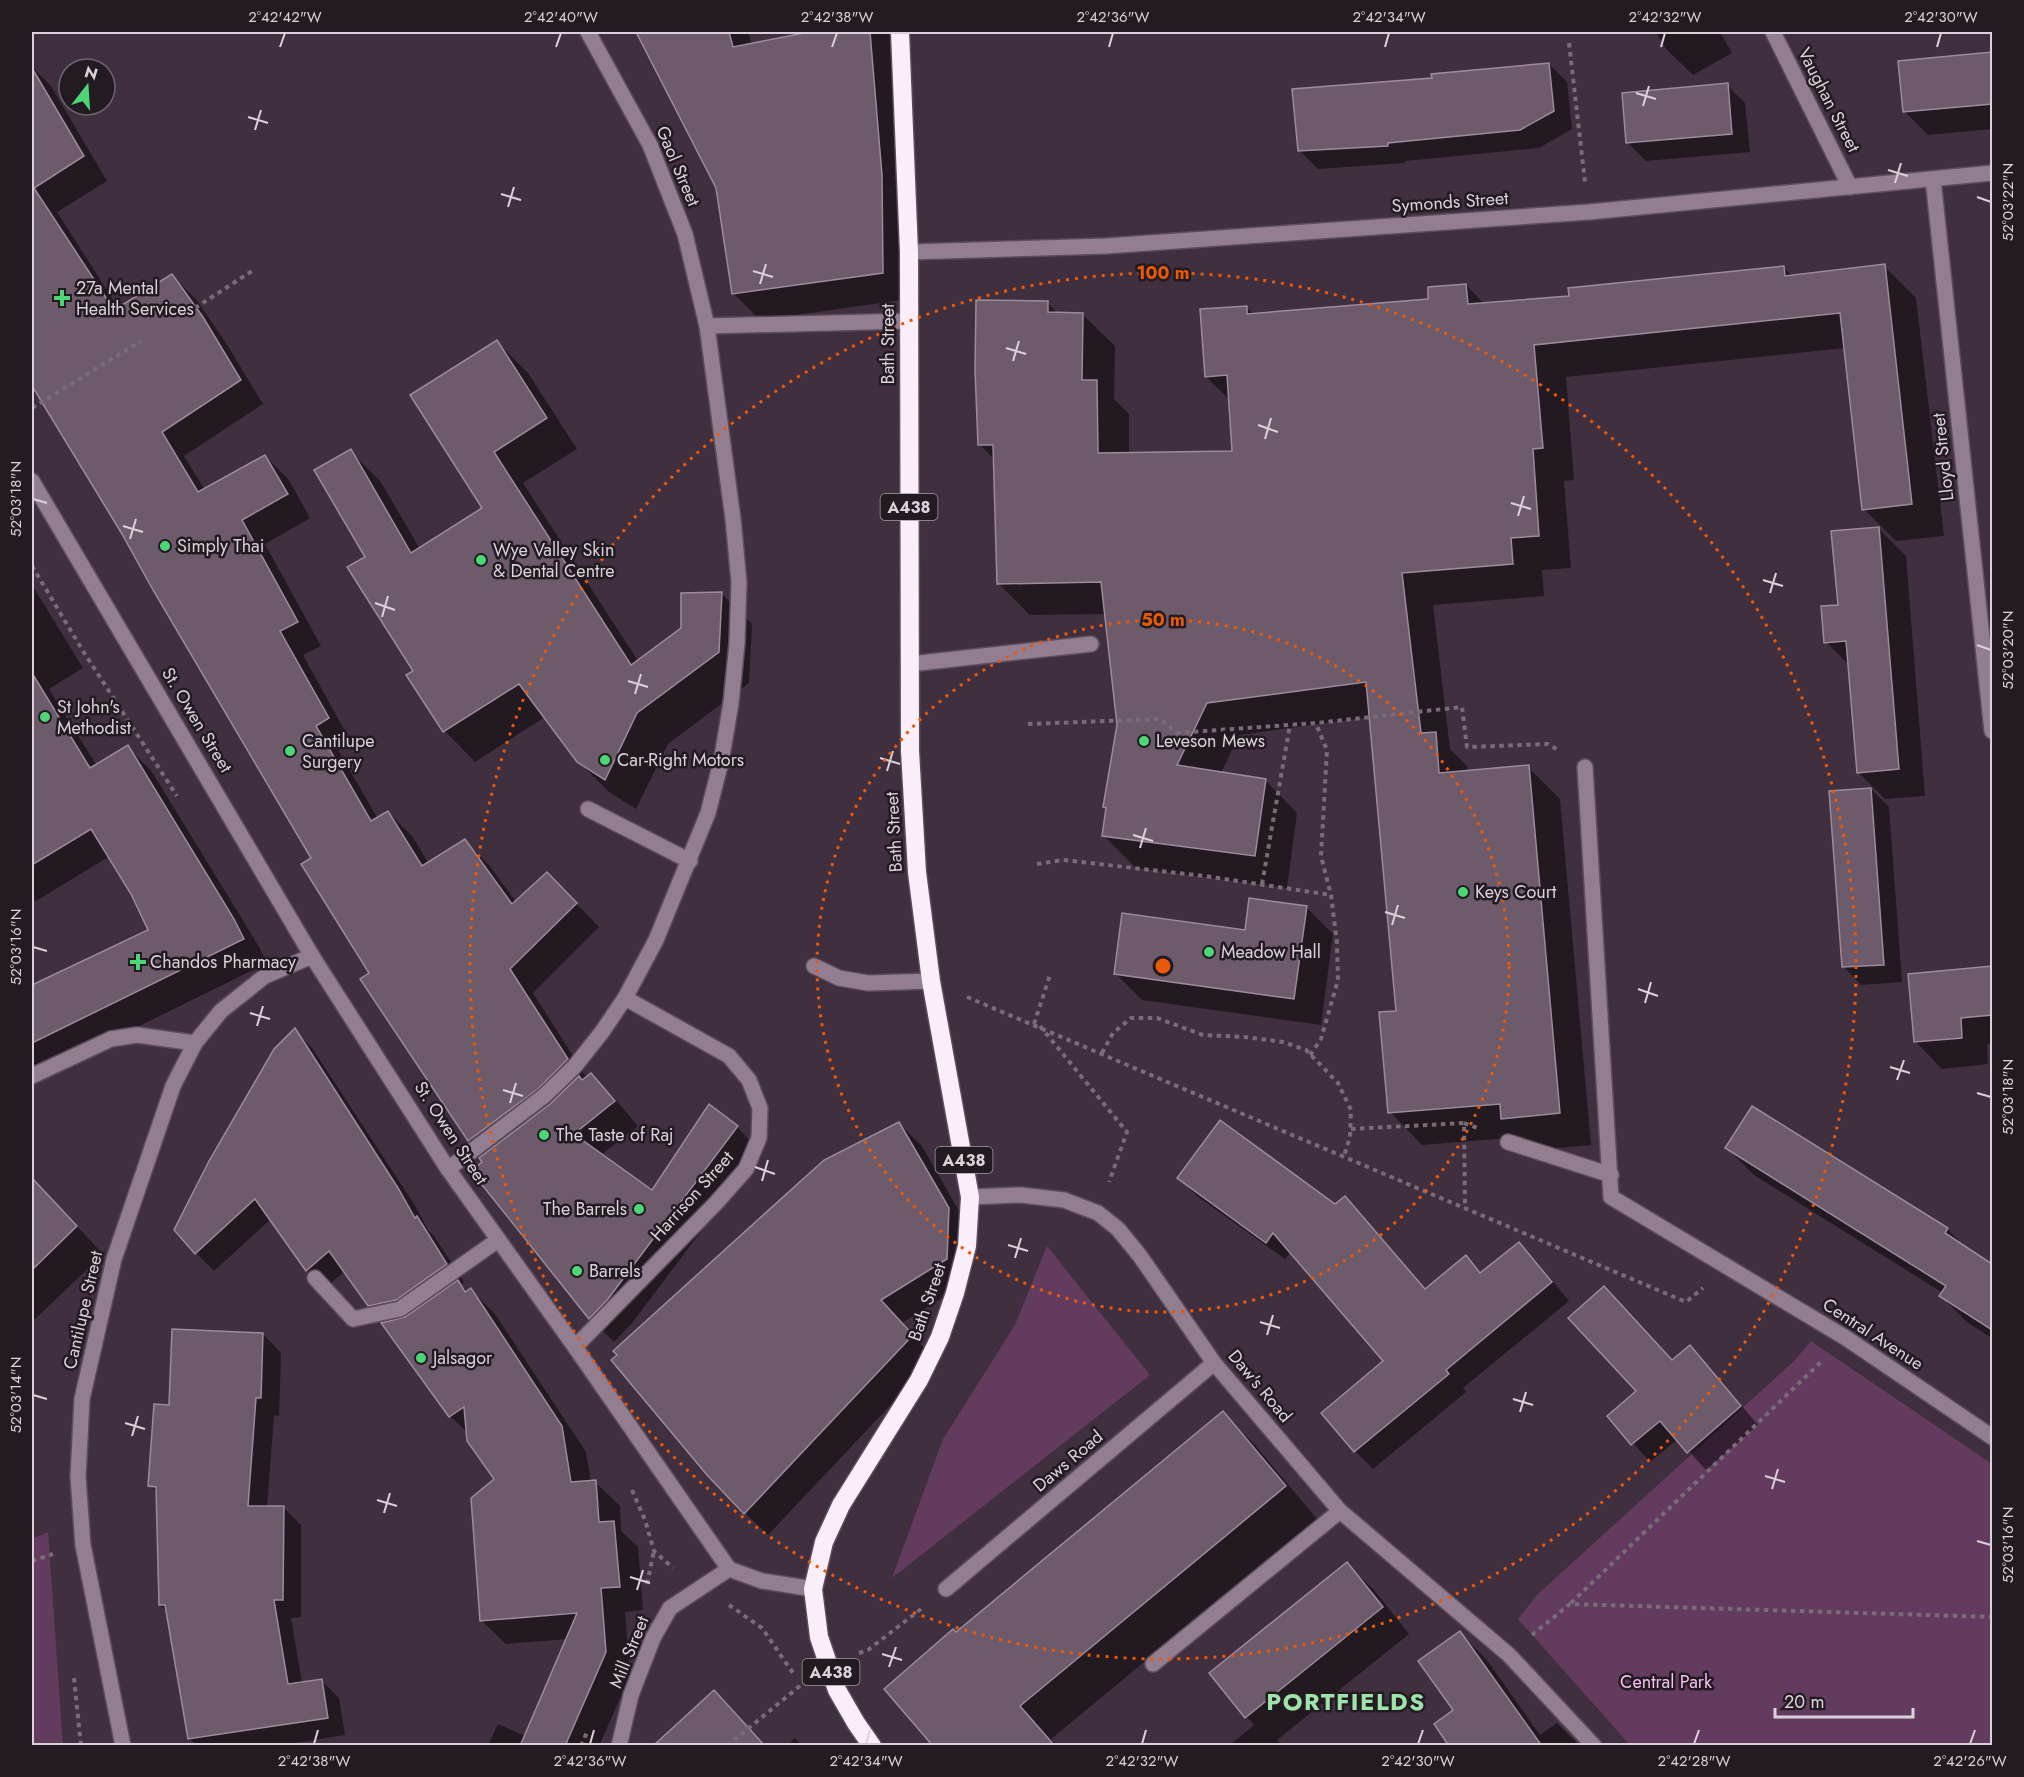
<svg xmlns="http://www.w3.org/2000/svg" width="2024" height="1777" font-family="Jost,sans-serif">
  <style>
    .green { fill: #623b5f }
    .shadow { fill: #0007 }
    .building { fill: #6d5b6b; stroke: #9d8a9b; stroke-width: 1.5 }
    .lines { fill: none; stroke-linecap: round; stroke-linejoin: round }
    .minor-casing { stroke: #5c4d5b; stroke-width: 18 }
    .highway-casing { stroke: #5c4d5b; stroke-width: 21 }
    .path { stroke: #796b78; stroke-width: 4; stroke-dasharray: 4.5 4.5; stroke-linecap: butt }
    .minor { stroke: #937d91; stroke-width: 15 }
    .highway { stroke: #faeef8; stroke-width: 18 }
    .ticks { fill: none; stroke: #dcd1db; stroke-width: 2 }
    .ring { fill: none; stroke: #e8590c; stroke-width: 3; stroke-dasharray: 3 6 }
    .poi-dot { fill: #4dd676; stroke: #221b22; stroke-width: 2 }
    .labels { text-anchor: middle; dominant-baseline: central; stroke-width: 5; stroke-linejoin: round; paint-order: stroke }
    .shield { fill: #221b22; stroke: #a49aa4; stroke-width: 1.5 }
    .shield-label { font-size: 16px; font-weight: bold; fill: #dcd1db }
    .street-label { font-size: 18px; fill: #dcd1db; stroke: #221b22 }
    .poi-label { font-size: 18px; fill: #dcd1db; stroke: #221b22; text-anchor: start }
    .park-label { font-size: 18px; fill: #f8bff2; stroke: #221b22 }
    .district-label { font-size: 24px; font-weight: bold; letter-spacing: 1.5px; fill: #a0e2ac; stroke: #221b22 }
    .centre { fill: #e8590c; stroke: #221b22; stroke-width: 3 }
    .ring-label { font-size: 18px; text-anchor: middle; font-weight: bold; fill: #e8590c; stroke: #221b22; stroke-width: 5; stroke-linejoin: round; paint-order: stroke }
    .neatline { fill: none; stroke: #dcd1db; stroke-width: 2 }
    .ticks-label { font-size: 15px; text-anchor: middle; fill: #dcd1db }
  </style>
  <rect width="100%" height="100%" fill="#40303f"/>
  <!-- green -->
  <g class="green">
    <polygon points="1047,1246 1150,1375 892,1578 943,1439 1015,1325"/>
    <polygon points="1811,1341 1992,1464 1992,1745 1630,1745 1518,1619 1538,1594 1794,1361"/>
    <polygon points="48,1532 63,1745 32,1745 32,1539"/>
  </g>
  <!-- shadow -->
  <g class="shadow">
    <polygon points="661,32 748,32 752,45 811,32 894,32 909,299 760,320 733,293 717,187 642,39"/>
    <polygon points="1656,32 1720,32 1732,53 1693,75 1666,49"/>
    <polygon points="1992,53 1992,129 1928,135 1904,111 1900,63"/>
    <polygon points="1549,64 1567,82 1572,129 1539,148 1405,161 1405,163 1318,169 1300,151 1433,79"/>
    <polygon points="32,67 51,86 107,181 57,212 119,309 172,276 196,299 226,343 263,404 184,456 205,490 265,456 289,480 310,518 265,544 321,646 303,655 351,742 338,750 378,819 388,812 412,836 429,864 465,841 489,865 516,902 571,898 599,927 533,993 587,1078 591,1075 615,1099 638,1126 601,1155 652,1192 709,1106 737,1127 761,1152 632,1323 614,1342 590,1318 484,1163 484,1155 469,1140 362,979 371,973 313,858 124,533 44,403 32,391"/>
    <polygon points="1727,85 1745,103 1750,152 1646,161 1628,143"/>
    <polygon points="1884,266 1916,298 1944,536 1896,541 1864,509 1845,348 1566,377 1574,480 1564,481 1571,568 1542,570 1544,596 1433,605 1450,749 1467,766 1468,772 1528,767 1560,799 1591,1145 1535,1150 1522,1137 1422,1145 1390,1112 1397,1012 1371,717 1239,735 1221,773 1265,780 1297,813 1287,888 1136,868 1104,836 1119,725 1106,614 1030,615 998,583 995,460 979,444 1048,303 1058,314 1082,314 1115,346 1114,399 1129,414 1129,454 1234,452 1230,400 1206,377 1246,307 1254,315 1430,300 1466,285 1484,304 1571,297 1783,267 1792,276"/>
    <polygon points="497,342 528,373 577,449 523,483 638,661 682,629 721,593 752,624 749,683 668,744 636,809 609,792 578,761 545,717 475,762 445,731 408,675 415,671 368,558 350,451 381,482 420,549 484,508"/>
    <polygon points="1879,529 1906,556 1925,796 1885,799 1858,772 1849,665 1826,642 1839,606"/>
    <polygon points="32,585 83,668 49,689 97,766 128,747 152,772 258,945 267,963 32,1079 32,987 150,931 132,893 110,856 36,901 32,897"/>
    <polygon points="1871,789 1889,807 1902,982 1861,985 1843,966"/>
    <polygon points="1307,908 1333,934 1321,1025 1142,1000 1115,973 1246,932"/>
    <polygon points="1992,967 1992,1044 1987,1044 1988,1064 1942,1069 1916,1042 1909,975"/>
    <polygon points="294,1030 312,1048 416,1207 428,1230 434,1236 464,1282 461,1285 468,1292 471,1290 495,1314 586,1452 591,1482 595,1482 620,1506 621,1531 638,1547 643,1610 625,1612 630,1676 599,1746 488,1746 498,1724 525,1736 568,1639 506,1644 481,1620 496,1479 468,1433 450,1416 383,1324 388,1323 369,1305 345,1271 325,1288 307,1270 271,1219 214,1271 196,1253"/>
    <polygon points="1752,1108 1947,1229 1967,1249 1992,1265 1992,1338 1968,1323 1941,1296 1943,1293 1754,1175 1727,1148"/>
    <polygon points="899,1123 922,1146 971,1232 969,1281 902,1323 934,1359 768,1535 745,1513"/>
    <polygon points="32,1178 103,1254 32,1322"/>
    <polygon points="1179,1178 1335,1206 1345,1198 1363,1216 1426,1290 1466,1257 1482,1274 1519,1244 1537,1262 1569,1301 1463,1388 1466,1392 1373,1469 1355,1451 1385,1362 1291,1251 1285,1259 1197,1196"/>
    <polygon points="263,1334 281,1353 279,1416 274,1415 267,1507 283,1507 301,1525 301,1617 291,1618 302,1683 321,1680 339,1698 345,1735 277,1746 197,1746 189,1738 168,1613 160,1605 158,1493 150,1486 170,1407"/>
    <polygon points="1689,1347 1707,1365 1758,1425 1706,1470 1678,1439 1650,1462 1609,1416"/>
    <polygon points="1223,1413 1255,1445 1317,1519 1051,1739 1057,1746 935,1746 956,1634"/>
    <polygon points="1347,1564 1374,1590 1409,1634 1277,1740 1282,1746 1229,1746 1254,1725 1246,1716"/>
    <polygon points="1460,1633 1487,1660 1540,1735 1557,1723 1580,1746 1451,1746"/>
    <polygon points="795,1738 802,1746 787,1746"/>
  </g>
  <!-- building -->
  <g class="building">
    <polygon points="636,32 729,32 733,47 809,32 870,32 882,175 883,273 732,294 716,188"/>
    <polygon points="1992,52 1992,104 1903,112 1898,61"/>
    <polygon points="1549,63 1554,111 1520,130 1388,143 1388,146 1298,151 1292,89 1432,78 1431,74"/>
    <polygon points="32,68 84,156 34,188 114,310 172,274 203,317 241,380 162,432 198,492 265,455 288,494 242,520 298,622 280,631 329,718 316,726 371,821 388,811 422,866 465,839 512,904 547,872 577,903 510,969 568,1059 538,1089 468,1141 360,979 369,973 301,864 311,858 153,590 122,534 32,386"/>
    <polygon points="1728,83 1732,134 1626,143 1622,93"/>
    <polygon points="1885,264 1912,504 1862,510 1840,313 1534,345 1543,448 1533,449 1539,536 1511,538 1513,564 1402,573 1421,733 1436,732 1439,773 1529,765 1560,1113 1501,1119 1500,1104 1388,1113 1379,1012 1396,1011 1366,682 1207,703 1177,765 1266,779 1255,856 1102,836 1106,808 1103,807 1117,725 1101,582 997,584 993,445 978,445 975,370 976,300 1048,301 1048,312 1083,313 1082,380 1097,380 1098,453 1232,451 1227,375 1205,377 1200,309 1247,306 1247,314 1428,299 1428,287 1466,284 1468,304 1569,296 1568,288 1784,266 1785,276"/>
    <polygon points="497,340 547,418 494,452 631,665 681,628 681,593 722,592 719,652 637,713 605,780 577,762 519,684 443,732 406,675 413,671 347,567 365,557 314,470 351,449 411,553 482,508 410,395"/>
    <polygon points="1879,527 1899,769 1857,773 1846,641 1824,643 1821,606 1838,605 1831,531"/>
    <polygon points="32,673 90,768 128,745 234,919 244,939 32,1043 32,985 148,930 131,894 91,829 32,865"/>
    <polygon points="1871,788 1884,965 1842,967 1829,791"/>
    <polygon points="1249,898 1307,906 1294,999 1114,974 1122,913 1245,930"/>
    <polygon points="1992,966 1992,1015 1961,1018 1962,1038 1914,1042 1908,974"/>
    <polygon points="295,1028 398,1188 415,1218 417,1216 447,1264 396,1300 368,1306 329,1251 306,1271 255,1199 195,1254 174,1230 209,1161 274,1049"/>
    <polygon points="591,1073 615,1101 574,1134 652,1190 709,1104 738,1126 608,1299 589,1319 471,1171 482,1162 479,1158 550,1104 579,1076 582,1080"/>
    <polygon points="1752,1106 1948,1228 1945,1233 1992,1264 1992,1330 1939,1296 1946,1286 1725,1148"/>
    <polygon points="1220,1120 1335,1204 1345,1196 1425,1289 1466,1255 1480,1273 1519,1242 1552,1282 1446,1370 1449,1374 1354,1452 1321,1413 1383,1361 1273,1233 1266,1243 1177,1178"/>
    <polygon points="899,1122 949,1208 947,1259 881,1300 913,1335 744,1514 707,1475 611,1360 617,1355 613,1351 824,1160"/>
    <polygon points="32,1178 77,1226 32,1270"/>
    <polygon points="458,1280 465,1292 471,1288 562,1426 571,1482 596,1480 599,1522 614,1521 620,1587 601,1588 606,1652 565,1746 520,1746 577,1613 480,1621 471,1498 494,1479 467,1441 464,1407 449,1417 381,1323 405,1317"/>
    <polygon points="1604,1286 1672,1360 1690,1345 1741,1406 1687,1453 1660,1421 1631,1445 1607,1416 1636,1391 1568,1318"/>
    <polygon points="172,1329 263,1333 261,1398 256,1398 248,1506 284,1506 283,1600 274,1600 288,1684 322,1679 328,1718 188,1739 165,1605 159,1605 156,1487 148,1486 154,1404 169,1405"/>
    <polygon points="1223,1411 1286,1486 1020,1706 1055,1746 933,1746 884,1689 953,1629 956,1632"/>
    <polygon points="1347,1562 1383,1607 1245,1718 1209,1673"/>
    <polygon points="1460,1631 1542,1746 1449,1746 1434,1724 1453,1710 1418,1661"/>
    <polygon points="714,1690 765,1746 653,1746"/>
  </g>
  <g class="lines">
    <!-- minor casing -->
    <g class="minor-casing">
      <g id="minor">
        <polyline points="1773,32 1850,187"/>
        <polyline points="1933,179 1992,731"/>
        <polyline points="909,252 1106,246 1589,212 1992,173"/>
        <polyline points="707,326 909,321"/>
        <polyline points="32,481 312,956 448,1169 575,1347 729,1569 762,1581 813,1589"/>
        <polyline points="910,664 1091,644"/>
        <polyline points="1585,767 1611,1197 1846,1338 1992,1437"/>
        <polyline points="588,809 690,861"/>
        <polyline points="814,966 839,978 868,983 931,981"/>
        <polyline points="32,1076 111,1039 137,1035 195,1043"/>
        <polyline points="1508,1142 1611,1175"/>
        <polyline points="448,1169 544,1096 575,1066 602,1032 625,998 656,940 708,813 721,762 731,703 737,643 739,582 733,519 707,326 685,234 650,145 588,32"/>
        <polyline points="970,1197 1021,1195 1064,1200 1098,1213 1118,1229 1140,1256 1214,1363 1340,1511 1509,1655 1594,1746"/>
        <polyline points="315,1278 353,1319 400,1309 498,1240"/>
        <polyline points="575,1347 717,1202 746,1169 759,1138 760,1108 749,1080 729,1056 625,998"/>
        <polyline points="946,1589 1214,1363"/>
        <polyline points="1153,1664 1340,1511"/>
        <polyline points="123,1746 83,1545 78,1477 82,1399 114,1259 173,1086 195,1043 221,1011 265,976 312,956"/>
        <polyline points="619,1746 631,1695 653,1638 670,1608 729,1569"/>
      </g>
    </g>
    <!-- highway casing -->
    <g class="highway-casing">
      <polyline id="highway" points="872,1746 856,1723 837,1690 819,1637 813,1589 824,1542 841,1505 919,1380 940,1337 955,1293 967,1246 970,1197 931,981 917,872 910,751 909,252 900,32"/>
    </g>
    <!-- path -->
    <g class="path">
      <polyline points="1569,43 1585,182"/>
      <polyline points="195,308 252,271"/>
      <polyline points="32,408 141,341"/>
      <polyline points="32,566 83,651 177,796"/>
      <polyline points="1028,724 1160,719 1177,733 1316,723 1462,707 1467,747 1548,744 1560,751"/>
      <polyline points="1037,864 1063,860 1205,876 1331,895"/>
      <polyline points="1262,884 1290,725"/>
      <polyline points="967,997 1686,1302 1703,1288"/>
      <polyline points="1034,1024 1050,975"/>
      <polyline points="1040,1026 1127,1132 1109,1182"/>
      <polyline points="1102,1053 1113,1033 1131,1018 1157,1018 1203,1035 1245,1037 1283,1042 1306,1050 1338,1083 1351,1110 1350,1137 1344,1156"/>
      <polyline points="1310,1055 1321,1039 1338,980 1337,943 1331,895 1321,856 1327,750 1316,724"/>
      <polyline points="1464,1123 1480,1129"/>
      <polyline points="1351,1129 1464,1123 1465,1208"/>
      <polyline points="632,1490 645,1520 654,1551 673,1568"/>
      <polyline points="32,1561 53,1554"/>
      <polyline points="647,1584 654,1551"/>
      <polyline points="1571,1603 1822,1361"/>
      <polyline points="729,1605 762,1628 793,1673"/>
      <polyline points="1532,1635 1570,1604 1992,1617"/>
      <polyline points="859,1653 868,1650 921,1609"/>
      <polyline points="74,1678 81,1746"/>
      <polyline points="581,1746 587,1732"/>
      <polyline points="727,1746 801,1685"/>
    </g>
    <!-- minor -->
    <use href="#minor" class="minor"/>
    <!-- highway -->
    <use href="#highway" class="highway"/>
  </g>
  <!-- ticks -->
  <path class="ticks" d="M280,47L285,33M556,47L561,33M832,47L837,33M1109,47L1113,33M1385,47L1389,33M1661,47L1665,33M1937,47L1941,33M1636,93L1656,99M1643,106L1649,86M248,117L268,123M255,130L261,110M1888,170L1908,176M1895,183L1901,163M501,194L521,200M1977,197L1991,202M508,207L514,187M753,271L773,277M760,284L766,264M1006,348L1026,354M1013,361L1019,341M1258,425L1278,432M1265,439L1271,418M33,499L47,503M1511,503L1531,509M1518,516L1524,496M123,526L143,532M130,539L136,519M1763,580L1783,586M1770,593L1776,573M375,603L395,610M382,617L388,596M1977,645L1991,650M628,681L648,687M635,694L641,674M880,758L900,764M887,771L893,751M1133,835L1153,841M1140,848L1146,828M1385,912L1405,918M1392,925L1398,905M33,947L47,951M1638,989L1658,996M1645,1003L1651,982M250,1013L270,1019M257,1026L263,1006M1890,1067L1910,1073M1897,1080L1904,1060M503,1090L523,1096M1977,1093L1991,1097M510,1103L516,1083M755,1167L775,1174M762,1181L768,1160M1008,1245L1028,1251M1015,1258L1021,1238M1260,1322L1280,1328M1267,1335L1273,1315M33,1395L47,1399M1513,1399L1533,1405M1520,1412L1526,1392M125,1423L145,1429M132,1436L138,1416M1765,1476L1785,1482M1772,1489L1778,1469M377,1500L397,1506M384,1513L390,1493M1977,1541L1991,1545M630,1577L650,1583M637,1590L643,1570M882,1654L902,1660M889,1667L896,1647M314,1744L318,1730M590,1744L594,1730M866,1744L870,1730M1142,1744L1146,1730M1418,1744L1423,1730M1694,1744L1699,1730M1970,1744L1975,1730"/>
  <!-- distance rings -->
  <g class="ring">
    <circle cx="1163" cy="966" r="346"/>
    <circle cx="1163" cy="966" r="693"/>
  </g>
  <!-- markers -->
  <g class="poi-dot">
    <path d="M59 289h6v6h6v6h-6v6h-6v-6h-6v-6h6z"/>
    <circle cx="165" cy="546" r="6"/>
    <circle cx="481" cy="560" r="6"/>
    <circle cx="45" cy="717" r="6"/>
    <circle cx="1144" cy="741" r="6"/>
    <circle cx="290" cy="751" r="6"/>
    <circle cx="605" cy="760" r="6"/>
    <circle cx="1463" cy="892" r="6"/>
    <circle cx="1209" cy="952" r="6"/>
    <path d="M135 953h6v6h6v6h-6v6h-6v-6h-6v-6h6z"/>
    <circle cx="544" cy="1135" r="6"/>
    <circle cx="639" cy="1209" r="6"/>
    <circle cx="577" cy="1271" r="6"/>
    <circle cx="421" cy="1358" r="6"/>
  </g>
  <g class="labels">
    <!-- shield labels -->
    <g class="shield">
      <rect x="880.5" y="494" width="57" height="26" rx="4.5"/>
      <rect x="935.5" y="1147" width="57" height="26" rx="4.5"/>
      <rect x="802.5" y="1659" width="57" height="26" rx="4.5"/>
    </g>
    <g class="shield-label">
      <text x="909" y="507">A438</text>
      <text x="964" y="1160">A438</text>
      <text x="831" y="1672">A438</text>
    </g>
    <!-- street labels -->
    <g class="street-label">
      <text transform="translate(1829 100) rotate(63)">Vaughan Street</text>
      <text transform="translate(678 166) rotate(67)">Gaol Street</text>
      <text transform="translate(1450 202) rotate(-4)">Symonds Street</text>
      <text transform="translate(888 344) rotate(-90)">Bath Street</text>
      <text transform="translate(1943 457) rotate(-96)">Lloyd Street</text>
      <text transform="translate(197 720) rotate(59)">St. Owen Street</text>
      <text transform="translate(894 832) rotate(-93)">Bath Street</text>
      <text transform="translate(451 1133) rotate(57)">St. Owen Street</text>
      <text transform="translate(692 1196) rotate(-48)">Harrison Street</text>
      <text transform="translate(927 1302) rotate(-71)">Bath Street</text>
      <text transform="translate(83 1310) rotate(-77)">Cantilupe Street</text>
      <text transform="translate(1873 1334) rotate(33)">Central Avenue</text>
      <text transform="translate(1260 1386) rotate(50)">Daw's Road</text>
      <text transform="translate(1068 1461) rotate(-40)">Daws Road</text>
      <text transform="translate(629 1652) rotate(-68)">Mill Street</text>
    </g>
    <!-- poi labels -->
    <g class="poi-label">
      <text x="76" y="288">27a Mental<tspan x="76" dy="21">Health Services</tspan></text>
      <text x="177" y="546">Simply Thai</text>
      <text x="493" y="550">Wye Valley Skin<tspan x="493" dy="21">&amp; Dental Centre</tspan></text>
      <text x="57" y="707">St John's<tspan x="57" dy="21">Methodist</tspan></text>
      <text x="302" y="741">Cantilupe<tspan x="302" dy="21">Surgery</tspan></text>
      <text x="1156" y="741">Leveson Mews</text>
      <text x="617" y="760">Car-Right Motors</text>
      <text x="1475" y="892">Keys Court</text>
      <text x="1221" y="952">Meadow Hall</text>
      <text x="150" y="962">Chandos Pharmacy</text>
      <text x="556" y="1135">The Taste of Raj</text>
      <text x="627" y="1209" text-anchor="end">The Barrels</text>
      <text x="589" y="1271">Barrels</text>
      <text x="433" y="1358">Jalsagor</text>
    </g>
    <!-- park labels -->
    <g class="park-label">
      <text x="1666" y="1682">Central Park</text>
    </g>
    <!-- district labels -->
    <g class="district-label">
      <text x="1346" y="1701">PORTFIELDS</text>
    </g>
  </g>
  <circle cx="1163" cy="966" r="9" class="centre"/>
  <g class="ring-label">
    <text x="1163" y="279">100 m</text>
    <text x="1163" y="626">50 m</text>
  </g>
  <!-- border -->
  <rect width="2024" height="1777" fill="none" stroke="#221b22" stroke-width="66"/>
  <!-- north arrow -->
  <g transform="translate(87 87) rotate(17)"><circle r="28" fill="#221b22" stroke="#6c646c" stroke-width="1.5"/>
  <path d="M0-4.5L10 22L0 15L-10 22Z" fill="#4dd676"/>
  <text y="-9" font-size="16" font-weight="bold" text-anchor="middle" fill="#dcd1db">N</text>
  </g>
  <!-- scale -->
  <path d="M1775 1708v9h138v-9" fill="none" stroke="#dcd1db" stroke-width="3"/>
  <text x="1784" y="1708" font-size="18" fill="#dcd1db" stroke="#221b22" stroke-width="4.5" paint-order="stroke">20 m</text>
  <rect x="33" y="33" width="1958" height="1711" class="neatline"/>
  <g class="ticks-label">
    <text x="285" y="22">2°42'42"W</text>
    <text x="561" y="22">2°42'40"W</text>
    <text x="837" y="22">2°42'38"W</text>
    <text x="1113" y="22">2°42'36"W</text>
    <text x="1389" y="22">2°42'34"W</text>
    <text x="1665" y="22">2°42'32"W</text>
    <text x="1941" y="22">2°42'30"W</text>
    <text transform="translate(2008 202) rotate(-90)" y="5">52°03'22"N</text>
    <text transform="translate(16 499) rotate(-90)" y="5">52°03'18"N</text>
    <text transform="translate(2008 650) rotate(-90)" y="5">52°03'20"N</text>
    <text transform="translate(16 947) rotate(-90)" y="5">52°03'16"N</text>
    <text transform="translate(2008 1097) rotate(-90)" y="5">52°03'18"N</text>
    <text transform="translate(16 1395) rotate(-90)" y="5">52°03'14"N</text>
    <text transform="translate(2008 1545) rotate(-90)" y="5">52°03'16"N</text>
    <text x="314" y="1766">2°42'38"W</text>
    <text x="590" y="1766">2°42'36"W</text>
    <text x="866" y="1766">2°42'34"W</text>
    <text x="1142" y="1766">2°42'32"W</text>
    <text x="1418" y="1766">2°42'30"W</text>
    <text x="1694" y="1766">2°42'28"W</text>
    <text x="1970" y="1766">2°42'26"W</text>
  </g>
</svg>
